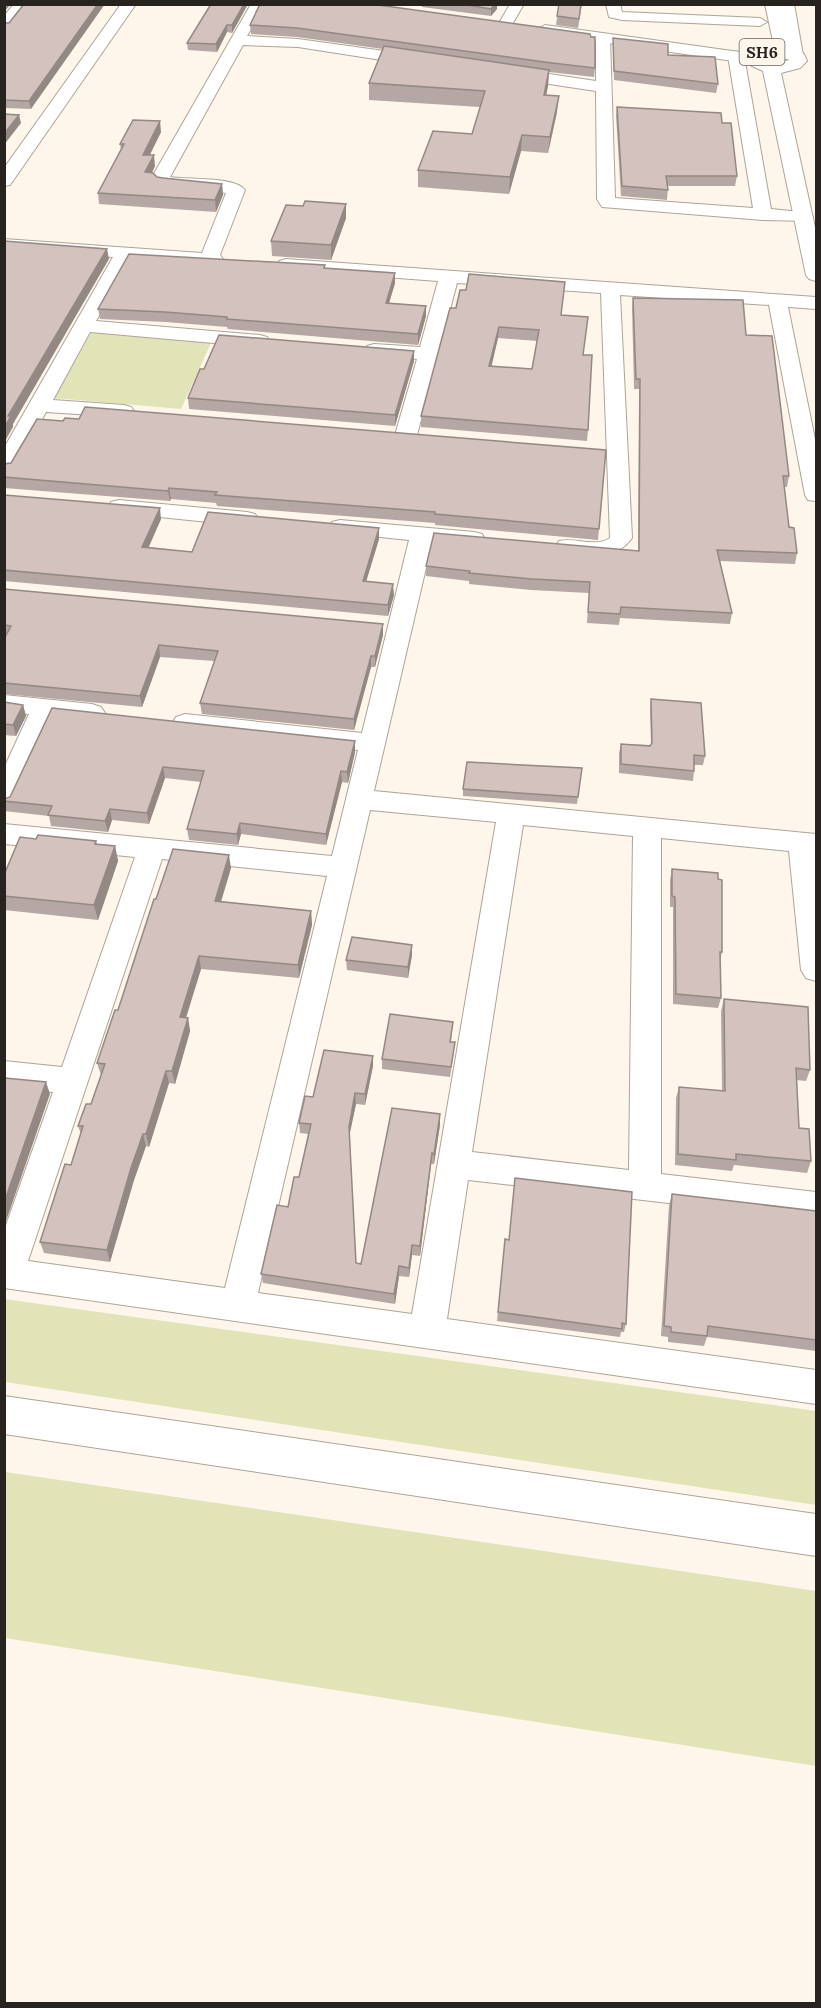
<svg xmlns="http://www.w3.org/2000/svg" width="821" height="2008" font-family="Lora,serif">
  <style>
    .green { fill: #e0e4b7 }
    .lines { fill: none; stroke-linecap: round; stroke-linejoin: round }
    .minor-casing { stroke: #ada497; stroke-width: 2 }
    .tertiary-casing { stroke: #ada497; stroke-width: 2 }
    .primary-casing { stroke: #ada497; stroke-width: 2 }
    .minor { fill: #fff; fill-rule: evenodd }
    .tertiary { fill: #fff; fill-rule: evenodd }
    .primary { fill: #fff; fill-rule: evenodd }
    .wall { fill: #b5a7a3; fill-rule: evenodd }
    .shaded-wall { fill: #948884 }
    .building { fill: #d3c2bd; stroke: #948884; stroke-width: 1.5; fill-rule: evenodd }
    .labels { text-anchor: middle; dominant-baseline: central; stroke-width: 4.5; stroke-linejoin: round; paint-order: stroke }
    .shield { fill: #fef6eb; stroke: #68635c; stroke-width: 1.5 }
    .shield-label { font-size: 16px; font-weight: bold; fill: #27241f }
  </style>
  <rect width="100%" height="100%" fill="#fef6eb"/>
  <!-- green -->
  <g class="green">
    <polygon points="91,333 211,343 181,409 54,398"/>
    <polygon points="4,1299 816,1411 816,1505 5,1382"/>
    <polygon points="5,1472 816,1591 816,1766 5,1638"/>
  </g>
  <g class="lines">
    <!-- minor casing -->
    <g class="minor-casing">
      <g id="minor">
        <polygon points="14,4 29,4 9,29 4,30 4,16"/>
        <polygon points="121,4 136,4 10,185 4,186 4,168"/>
        <path d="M251,4H265L247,36L298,39L420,56L428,61L420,66L298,47L243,45L170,177C187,180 234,176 245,190L220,255L223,259L220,263L209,265L131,259L96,321L260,335L267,337L270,341L267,345L260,347L90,332L53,400L124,405L131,407L134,411L131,415L124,417L46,412L15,468L12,473L4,474V448L113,257L4,249V239L202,253L226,193L165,187L159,186L152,177Z"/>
        <polygon points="510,4 524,4 510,28 500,28 498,25"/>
        <polygon points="606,4 620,4 622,12 760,18 767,22 760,26 622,20 609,17"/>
        <polygon points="603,33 610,37 615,198 753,208 728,56 736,51 744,56 771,209 810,213 813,217 810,221 763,220 602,207 597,199 596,91 509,78 501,73 509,68 596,81 596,37"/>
        <path d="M286,259L816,297V309L788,307L816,444V501L808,500L805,495L769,305L620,295L632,538C616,561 584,557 559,551L556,546L559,541C575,537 595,548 610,538L601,293L457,283L417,435L413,439L406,441L399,439L395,435L417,359L367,354L364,350L367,346L374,344L420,347L438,281L279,269L277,265L279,261Z"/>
        <polygon points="119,500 247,512 255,514 258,519 255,524 247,526 111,512 108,507 111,502"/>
        <path d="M340,520L474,532L482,534L485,539L482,544L474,546L432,542L374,791L816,834V981L806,978L801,970L789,851L661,838V1174L816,1192V1220L468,1180L447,1319L816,1370V1404L4,1288V1231L53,1092L4,1087V1061L62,1067L135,857L4,844V824L332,856L358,750L185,732L176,729L172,723L176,717L185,714L362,733L409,540L332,532L329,527L332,522ZM370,810L496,822L412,1314L258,1293ZM523,825L633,836L629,1170L472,1152ZM162,859L327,876L225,1288L28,1261Z"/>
        <polygon points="4,695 92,704 101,707 105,713 101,719 92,722 53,717 17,799 13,806 4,808 4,768 29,714 4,711"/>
      </g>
    </g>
    <!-- tertiary casing -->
    <g class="tertiary-casing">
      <g id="tertiary">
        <polygon points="778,4 794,4 803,55 801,59 795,60 787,55"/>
        <polygon points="545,25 754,54 762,59 754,64 539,33 537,30"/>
        <polygon points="4,1396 816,1514 816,1556 4,1434"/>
      </g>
    </g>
    <!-- primary casing -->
    <g class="primary-casing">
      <path id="primary" d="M765,4H781L792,48L804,54L807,61L800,68L781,73L816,232V281L809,279L806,275L763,71L752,66L746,59L753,49L774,46ZM771,55L790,60L776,63L763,58Z"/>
    </g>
    <!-- minor -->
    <use href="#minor" class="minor"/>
    <!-- tertiary -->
    <use href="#tertiary" class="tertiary"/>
    <!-- primary -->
    <use href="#primary" class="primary"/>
  </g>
  <!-- wall -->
  <g class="wall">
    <polygon points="24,4 31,109 4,108 4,23 9,23"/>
    <polygon points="248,4 232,33 227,32 217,52 188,50 187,43"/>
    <polygon points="260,4 595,68 594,77 549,72 548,86 546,95 557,112 548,153 521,151 509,194 418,187 418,170 472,134 480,107 369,100 369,83 383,49 297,37 251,34 250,25"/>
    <polygon points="422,4 497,4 497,9 491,16 422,7"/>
    <polygon points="559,4 582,4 578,28 556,25"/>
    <polygon points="613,38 668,55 718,84 716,93 614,80 613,47"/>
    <polygon points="617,107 722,123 737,176 735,186 668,186 667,200 621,196 616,116"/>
    <polygon points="161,132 150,155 155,166 152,173 157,177 222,184 223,195 216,212 99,204 98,193 121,150 120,144"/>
    <polygon points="346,204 346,218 331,260 272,256 271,241 303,206"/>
    <polygon points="325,265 325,268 395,273 395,283 389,303 426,306 426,316 418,345 228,329 227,327 166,322 100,319 98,309"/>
    <polygon points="633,298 746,335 789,476 787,487 784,487 789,527 797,553 795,564 720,561 732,613 730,624 620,618 619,625 587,623 589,593 531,590 469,584 469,581 426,576 426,566 638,551 639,389 634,389 632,308"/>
    <path d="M456,308L561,315L583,355L588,430L587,441L421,427V416ZM498,338L537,341L532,369L491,366Z"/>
    <polygon points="414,351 414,361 395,426 189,409 188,398 204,369"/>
    <polygon points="79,419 606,450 598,540 435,525 435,523 217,506 216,503 171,499 170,501 4,488 4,464 11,463 63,421"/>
    <polygon points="4,495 161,519 148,547 192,552 379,528 379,539 366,581 394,595 388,616 4,581"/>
    <polygon points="4,589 383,624 383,635 375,667 371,667 354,730 202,714 200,703 214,661 160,657 142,707 4,694 4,639 6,636 4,636"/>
    <polygon points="651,699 705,756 703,765 694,765 694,771 693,781 619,773 619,753 621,744 651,745 650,709"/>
    <polygon points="4,702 23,705 26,716 16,736 4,735"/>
    <polygon points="52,708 355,741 355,752 348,783 342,782 326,845 241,834 238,845 189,840 187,829 201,782 165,778 149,824 112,820 108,832 51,826 49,816 4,811 4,799 10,797"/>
    <polygon points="582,768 577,804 463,796 463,789"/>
    <polygon points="36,839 96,841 97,844 115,846 118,861 98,920 4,910 4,875"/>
    <polygon points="231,868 221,902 311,911 312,925 299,978 201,969 186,1018 188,1018 190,1031 175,1084 169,1083 149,1147 146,1146 134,1180 110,1262 44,1253 40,1242 71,1165 81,1134 78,1126 91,1104 101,1075 97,1063 118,1010 156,899"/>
    <polygon points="672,869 722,952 720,960 721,998 718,1008 673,1004 673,907 670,907 670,880"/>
    <polygon points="412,945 412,955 408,978 347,970 346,960"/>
    <polygon points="724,999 810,1070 806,1081 796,1080 799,1128 811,1161 807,1173 734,1165 732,1171 675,1165 676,1098 679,1087 722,1091 721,1011"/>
    <polygon points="453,1022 451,1042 454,1052 450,1077 382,1069 382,1059"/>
    <polygon points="373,1066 365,1105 356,1104 349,1137 356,1263 361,1264 440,1125 434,1164 431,1164 420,1256 412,1255 409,1277 399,1276 395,1304 263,1283 261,1274 288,1207 299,1177 308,1134 300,1133 299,1123"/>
    <polygon points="672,1194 816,1211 816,1351 707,1337 704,1346 668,1342 668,1337 661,1336 669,1205"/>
    <polygon points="505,1239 626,1324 624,1332 621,1332 620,1337 497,1321"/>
  </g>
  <!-- shaded-wall -->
  <g class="shaded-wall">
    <polygon points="4,4 11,4 4,12"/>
    <polygon points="98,4 105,4 31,109 29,101"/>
    <polygon points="244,4 248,4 232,33 232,25"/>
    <polygon points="495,4 497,4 497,9 491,16 491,9"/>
    <polygon points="227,25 227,32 217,52 216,44"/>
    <polygon points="549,70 548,86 543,111 544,95"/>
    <polygon points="559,96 557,112 548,153 550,137"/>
    <polygon points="19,115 21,123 4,145 4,134"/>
    <polygon points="160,121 161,132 144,166 143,155"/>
    <polygon points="522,135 521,151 509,194 510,177"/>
    <polygon points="154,155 155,166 146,184 145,172"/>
    <polygon points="222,184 223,195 216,212 215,200"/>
    <polygon points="346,204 346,218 331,260 331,245"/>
    <polygon points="107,249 109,259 13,424 13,427 4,443 4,428 8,416"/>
    <polygon points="395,273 395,283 386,313 386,303"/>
    <polygon points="426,306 426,316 418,345 418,334"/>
    <polygon points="499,327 498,338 489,377 489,366"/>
    <polygon points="414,351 414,361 395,426 395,415"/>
    <polygon points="169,488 171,499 170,501 168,491"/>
    <polygon points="160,508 161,519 144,558 142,547"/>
    <polygon points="379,528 379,539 363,592 363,581"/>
    <polygon points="393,584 394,595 388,616 388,605"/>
    <polygon points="383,624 383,635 375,667 375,656"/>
    <polygon points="159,645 160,657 142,707 140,696"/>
    <polygon points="371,656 371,667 354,730 354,719"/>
    <polygon points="23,705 26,716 16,736 13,725"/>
    <polygon points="355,741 355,752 348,783 347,772"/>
    <polygon points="163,767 165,778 149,824 147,813"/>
    <polygon points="341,771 342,782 326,845 326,834"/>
    <polygon points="110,809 112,820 108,832 105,821"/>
    <polygon points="240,823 241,834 238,845 237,834"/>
    <polygon points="115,846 118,861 98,920 94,905"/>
    <polygon points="229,855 231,868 217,914 215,901"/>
    <polygon points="311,911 312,925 299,978 298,965"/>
    <polygon points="412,945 412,955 408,978 408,967"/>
    <polygon points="199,956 201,969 182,1030 180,1017"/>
    <polygon points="188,1018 190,1031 175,1084 172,1071"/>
    <polygon points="373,1056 373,1066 365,1105 365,1094"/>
    <polygon points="166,1071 169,1083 149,1147 146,1134"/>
    <polygon points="46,1082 50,1094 4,1227 4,1203"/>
    <polygon points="355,1093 356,1104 349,1137 349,1127"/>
    <polygon points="440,1114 440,1125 434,1164 434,1154"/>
    <polygon points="143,1134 146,1146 134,1180 110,1262 107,1250 131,1168"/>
    <polygon points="432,1153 431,1164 420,1256 420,1246"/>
    <polygon points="412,1245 412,1255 409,1277 409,1268"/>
    <polygon points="399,1266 399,1276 395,1304 394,1294"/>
  </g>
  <!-- building -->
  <g class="building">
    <polygon points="24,4 98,4 29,101 4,100 4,23 9,23"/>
    <polygon points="211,4 244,4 232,25 227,25 216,44 187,43"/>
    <polygon points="260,4 371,4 590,34 591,37 595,37 595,68 552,63 297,28 250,25"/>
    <polygon points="461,4 495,4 491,9"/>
    <polygon points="559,4 581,4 579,19 557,16"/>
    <polygon points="613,38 668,44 668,55 715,57 718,84 614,71"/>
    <polygon points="384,46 549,70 544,95 559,96 550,137 522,135 510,177 418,170 433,131 472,134 485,91 369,83"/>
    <polygon points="617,107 721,113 722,123 731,123 737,176 666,176 668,190 622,186"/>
    <polygon points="4,114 19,115 4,134"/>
    <polygon points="133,120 160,121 143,155 154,155 145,172 153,173 157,177 163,178 222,184 215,200 98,193 124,144 120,144"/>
    <polygon points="305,201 346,204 331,245 271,241 286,205 303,206"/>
    <polygon points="4,241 107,249 8,416 11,416 4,428"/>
    <polygon points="129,254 325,265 324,268 395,273 386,303 426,306 418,334 227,319 227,317 165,312 98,309"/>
    <path d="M469,274L565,282L561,315L588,317L583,355H592L588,430L421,416L450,308H456L460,290H466ZM499,327L539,330L532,369L489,366Z"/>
    <polygon points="633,298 743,300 746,335 772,336 789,476 783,476 789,527 794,528 797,553 717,550 732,613 621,607 620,614 588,612 590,582 532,579 469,573 470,571 426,566 434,533 639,551 640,379 636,379"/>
    <polygon points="219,335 414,351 395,415 188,398 200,369 204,369"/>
    <polygon points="85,407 606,450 599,529 435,514 435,512 215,495 217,492 169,488 168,491 4,477 4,464 11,463 37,419 63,421 65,418 79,419"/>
    <polygon points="4,495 160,508 142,547 192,552 208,512 379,528 363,581 393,584 388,605 4,570"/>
    <polygon points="4,589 383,624 375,656 371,656 354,719 200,703 218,651 159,645 140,696 4,683 4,639 11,626 4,625"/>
    <polygon points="651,699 701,703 705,756 694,755 694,771 621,764 621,744 650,746 652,743"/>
    <polygon points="4,702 23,705 13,725 4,724"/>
    <polygon points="52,708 355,741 347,772 341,771 326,834 240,823 237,834 187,829 204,771 163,767 147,813 110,809 105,821 48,815 52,806 4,801 4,799 10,797"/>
    <polygon points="467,762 582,768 578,797 463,789"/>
    <polygon points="38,835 96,841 95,844 115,846 94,905 4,896 4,875 20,837 36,839"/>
    <polygon points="173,849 229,855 215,901 311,911 298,965 199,956 180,1017 188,1018 172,1071 166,1071 146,1134 143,1134 131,1168 107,1250 40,1242 65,1164 71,1165 83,1126 78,1126 86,1104 91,1104 105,1064 97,1063 115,1010 118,1010 154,899 156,899"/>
    <polygon points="672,869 718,873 718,879 722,880 722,952 720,952 721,998 676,994 675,897 672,896"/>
    <polygon points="352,937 412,945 408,967 346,960"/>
    <polygon points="724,999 808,1007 810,1070 796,1068 799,1128 809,1129 811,1161 736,1154 736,1160 678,1154 679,1087 725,1091"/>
    <polygon points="390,1014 453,1022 450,1042 455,1042 451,1067 382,1059"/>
    <polygon points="324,1050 373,1056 365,1094 355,1093 349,1127 356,1263 361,1264 392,1108 440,1114 434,1154 432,1153 420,1246 412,1245 409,1268 399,1266 394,1294 261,1274 277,1205 288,1207 294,1177 299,1177 311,1124 299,1123 305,1096 313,1097"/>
    <polygon points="5,1078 46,1082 4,1203 4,1080"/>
    <polygon points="515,1178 632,1192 626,1324 622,1323 622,1329 498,1312 505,1239 509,1240"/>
    <polygon points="672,1194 816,1211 816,1340 708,1326 707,1336 671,1332 671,1327 664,1326"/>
  </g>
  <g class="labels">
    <!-- shield labels -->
    <rect class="shield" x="739.5" y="39" width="45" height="26" rx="4.5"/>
    <g class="shield-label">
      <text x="762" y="52">SH6</text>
    </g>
  </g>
  <!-- border -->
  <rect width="821" height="2008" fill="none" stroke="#27241f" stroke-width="12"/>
</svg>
